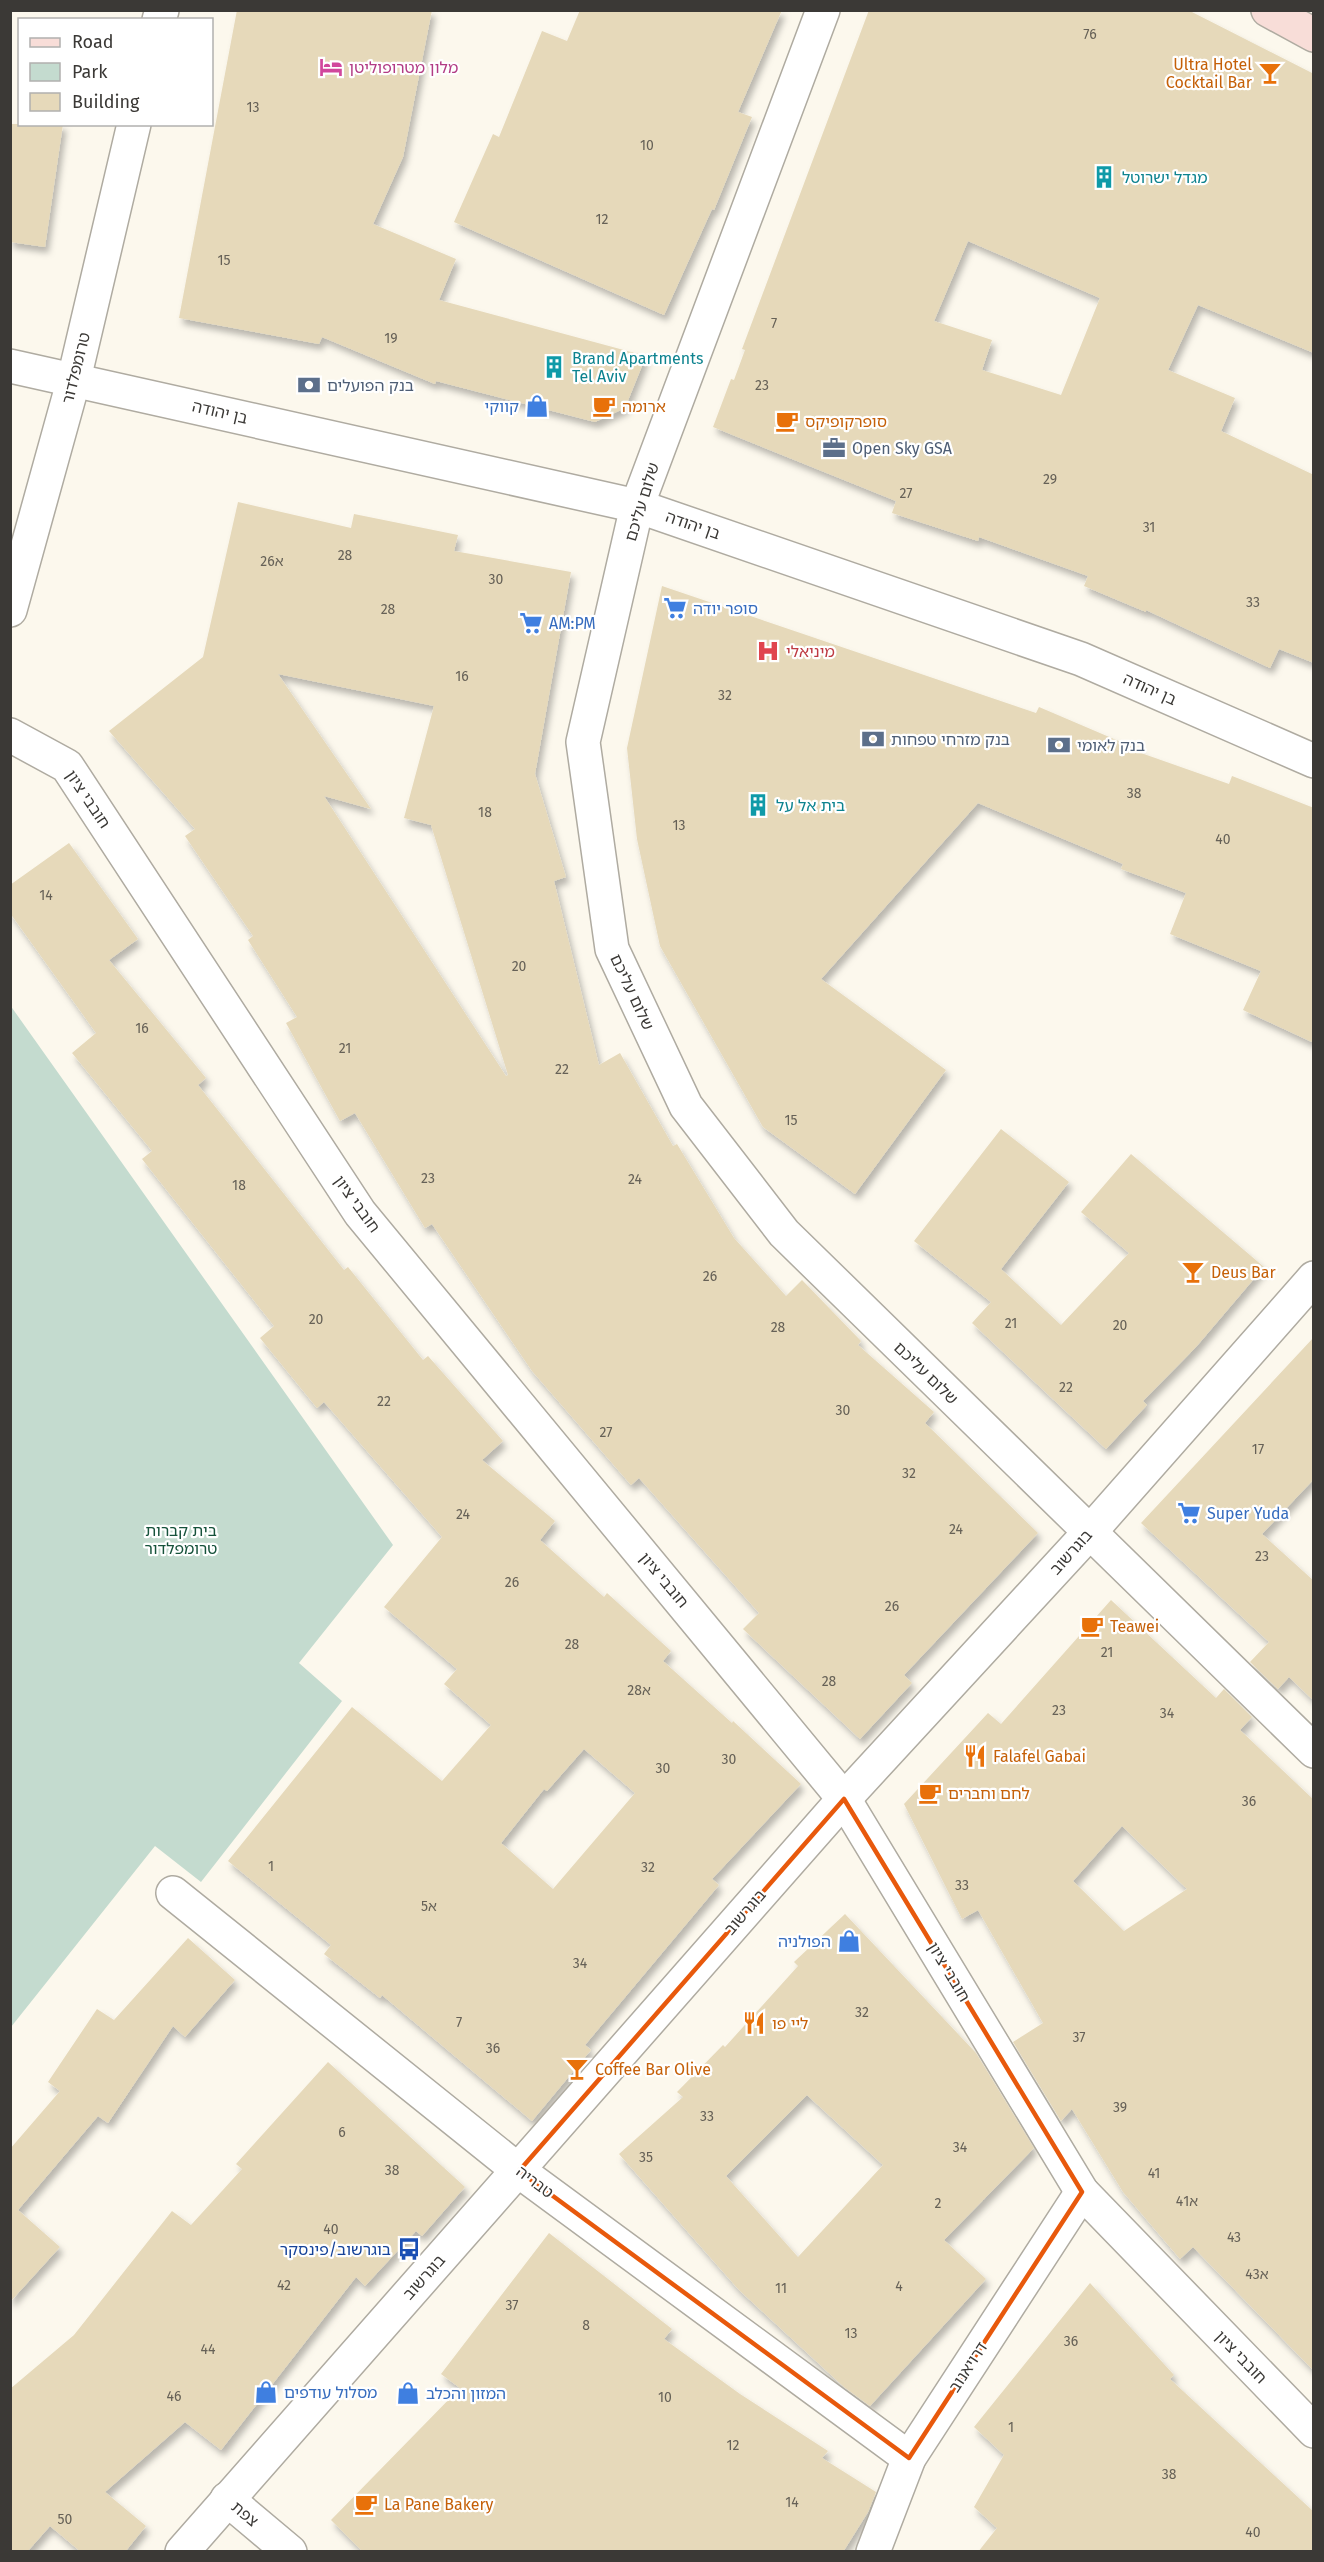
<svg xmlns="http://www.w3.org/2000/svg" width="1324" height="2562" font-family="'Fira Sans','Noto Sans Hebrew',sans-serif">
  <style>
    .green { fill: #c4dbcf }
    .building { fill: #e6d9ba; fill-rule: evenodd; filter: url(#shadow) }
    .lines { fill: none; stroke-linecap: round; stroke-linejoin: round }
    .minor-casing { stroke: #afaba1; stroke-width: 36 }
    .tertiary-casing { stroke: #afaba1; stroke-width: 36 }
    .secondary-casing { stroke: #afaba1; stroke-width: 36 }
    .minor { stroke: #fff; stroke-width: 33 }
    .tertiary { stroke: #fff; stroke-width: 33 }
    .secondary { stroke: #f8ddd8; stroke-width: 33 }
    .marked { fill: none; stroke: #e8590c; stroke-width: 4.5; stroke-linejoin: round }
    .labels { text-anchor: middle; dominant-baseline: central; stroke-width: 4.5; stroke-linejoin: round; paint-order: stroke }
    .number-label { font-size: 14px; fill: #666157 }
    .food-label { font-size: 16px; fill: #c56008; stroke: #fff; text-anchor: start }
    .hotel-label { font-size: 16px; fill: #b23c85; stroke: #fff; text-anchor: start }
    .culture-label { font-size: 16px; fill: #0d838f; stroke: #fff; text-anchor: start }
    .street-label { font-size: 16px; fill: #3b3936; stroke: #fff }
    .service-label { font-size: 16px; fill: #4e5e75; stroke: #fff; text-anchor: start }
    .shop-label { font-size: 16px; fill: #366cbe; stroke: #fff; text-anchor: start }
    .health-label { font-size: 16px; fill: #be3a42; stroke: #fff; text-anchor: start }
    .park-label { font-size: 16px; fill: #16523b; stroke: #fff }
    .transit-label { font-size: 16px; fill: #164399; stroke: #fff; text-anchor: end }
  </style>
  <defs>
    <filter id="shadow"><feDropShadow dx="3.5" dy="6" stdDeviation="3" flood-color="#0004"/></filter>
  </defs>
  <rect width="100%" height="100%" fill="#fcf8ed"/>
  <!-- green -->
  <polygon class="green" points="10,1005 393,1545 299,1663 342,1701 201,1882 155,1846 11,2027"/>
  <!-- building -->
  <g class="building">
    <polygon points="237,10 432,10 403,157 373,224 456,259 439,300 646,356 625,408 595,422 436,381 435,384 322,337 319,344 179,318"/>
    <polygon points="580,10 782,10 738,112 752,117 714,210 712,209 664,315 454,222 493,134 499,137 542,31 567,41"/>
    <path d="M869,10H1188L1314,74V353L1198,305L1168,370L1235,398L1221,431L1314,475V663L1279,649L1270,668L1146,610V612L1084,586L1088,576L979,537L978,541L892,513L896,501L713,427L731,379L734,380L745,350L742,349ZM968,241L1100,298L1061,395L982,370L992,340L934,321Z"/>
    <polygon points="10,124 63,124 45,247 10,242"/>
    <path d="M238,502L351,528L354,514L458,535L454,551L571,572L535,774L566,877L554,881L599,1065L620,1053L673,1146L677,1144L734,1238L786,1296L802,1280L861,1341L858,1345L934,1412L925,1423L1038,1533L904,1675L912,1683L860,1739L743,1629L759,1613L639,1478L631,1485L532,1371L432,1224L425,1228L355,1113L340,1121L286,1023L297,1017L248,940L253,936L185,836L195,829L109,731L203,657ZM278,674L434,706L404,818L431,825L508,1075L506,1076L324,796L371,809Z"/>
    <polygon points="662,586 1036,713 1039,707 1142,751 1141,753 1229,784 1232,776 1314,808 1314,1043 1243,1010 1261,971 1170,934 1186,893 1121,869 1123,864 978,803 821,979 946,1070 855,1194 763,1127 660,946 637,839 627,748"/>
    <path d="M69,843L138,939L109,960L206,1078L198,1085L344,1270L348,1267L423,1360L428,1356L503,1441L482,1460L555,1521L540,1540L604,1597L607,1593L671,1651L663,1661L732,1723L733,1721L801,1784L712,1879L719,1885L585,2045L591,2050L532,2121L382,1995L380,1998L324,1954L331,1945L228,1861L352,1707L442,1781L491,1725L444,1684L457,1669L384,1607L442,1537L324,1402L317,1408L260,1338L274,1326L142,1159L152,1151L72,1053L96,1033L10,913V885ZM584,1749L635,1793L553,1889L501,1843L544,1789L547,1791Z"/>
    <polygon points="1001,1129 1069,1182 1001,1269 1061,1325 1129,1253 1081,1212 1131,1154 1264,1267 1196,1347 1143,1401 1147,1405 1106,1449 972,1323 991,1302 914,1241"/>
    <polygon points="1314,1337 1314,1479 1262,1534 1314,1581 1314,1701 1289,1677 1278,1689 1250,1662 1269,1642 1141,1523"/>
    <path d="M1111,1600L1216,1698L1224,1689L1252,1717L1240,1730L1314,1800V2371L1193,2247L1180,2259L1123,2192L1072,2109L1061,2121L1013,2042L1043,2023L978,1910L962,1919L904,1804L988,1713L1001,1724ZM1122,1826L1187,1889L1124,1931L1073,1881Z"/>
    <path d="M845,1914L976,2053L1034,2148L944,2240L986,2279L870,2406L844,2387L739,2290L619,2154L683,2097L677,2092L723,2045L725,2047L798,1966L794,1962ZM807,2095L883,2165L798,2257L726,2176Z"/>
    <polygon points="188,1938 235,1980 185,2037 173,2026 108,2123 98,2116 18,2210 60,2247 10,2302 10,2149 60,2091 48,2082 97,2009 114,2020"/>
    <polygon points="328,2062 465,2187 422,2236 416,2231 365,2286 356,2277 221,2450 185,2422 105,2492 146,2526 125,2552 81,2552 50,2526 27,2552 10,2552 10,2389 74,2335 172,2211 191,2225 242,2169 236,2164"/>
    <polygon points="549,2233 672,2329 664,2339 740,2394 828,2451 822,2458 876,2492 868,2512 843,2552 363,2552 331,2520 460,2388 441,2374"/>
    <polygon points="1090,2283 1174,2375 1170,2379 1314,2512 1314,2552 978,2552 997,2528 974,2507 1004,2455 974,2427"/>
  </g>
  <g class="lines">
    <!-- minor casing -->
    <g class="minor-casing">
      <g id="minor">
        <polyline points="823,10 637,506 583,742 612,949 686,1106 784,1233 1314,1751"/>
        <polyline points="159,20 162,10"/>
        <polyline points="10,366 637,506 1081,659 1314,761"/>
        <polyline points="10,610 74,379 134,124"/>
        <polyline points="10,735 67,766 360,1213 844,1799 1082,2192 1314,2431"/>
        <polyline points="173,1893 519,2171 909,2458"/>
        <polyline points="227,2499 290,2552"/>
        <polyline points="873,2552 909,2458 1082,2192"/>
      </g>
    </g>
    <!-- tertiary casing -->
    <g class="tertiary-casing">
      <polyline id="tertiary" points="182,2552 844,1799 1089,1533 1314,1278"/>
    </g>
    <!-- secondary casing -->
    <g class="secondary-casing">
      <polyline id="secondary" points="1268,10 1314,35"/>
    </g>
    <!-- minor -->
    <use href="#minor" class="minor"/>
    <!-- tertiary -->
    <use href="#tertiary" class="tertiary"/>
    <!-- secondary -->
    <use href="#secondary" class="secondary"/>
  </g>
  <!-- marked area -->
  <path class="marked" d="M844,1799L1082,2192L909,2458L519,2171Z"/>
  <!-- icons -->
  <defs>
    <g id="hotel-bare" transform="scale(1.8)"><path d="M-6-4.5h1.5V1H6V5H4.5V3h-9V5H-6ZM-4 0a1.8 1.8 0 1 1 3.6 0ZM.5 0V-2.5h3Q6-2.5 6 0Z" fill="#d1479c" stroke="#fff" stroke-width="2.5" paint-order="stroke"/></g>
    <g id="bar-bare" transform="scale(1.8)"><path d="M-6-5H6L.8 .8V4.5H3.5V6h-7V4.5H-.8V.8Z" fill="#e8710a" stroke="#fff" stroke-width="2.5" paint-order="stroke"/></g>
    <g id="building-bare" transform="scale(1.8)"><path d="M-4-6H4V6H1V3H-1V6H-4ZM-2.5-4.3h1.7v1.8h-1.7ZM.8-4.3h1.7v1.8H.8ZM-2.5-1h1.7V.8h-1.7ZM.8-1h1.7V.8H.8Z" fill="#0f9aa8" stroke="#fff" stroke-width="2.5" paint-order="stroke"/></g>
    <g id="bank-bare" transform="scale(1.8)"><path d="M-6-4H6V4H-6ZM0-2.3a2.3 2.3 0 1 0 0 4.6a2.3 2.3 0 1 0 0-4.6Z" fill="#5c6f8a" stroke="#fff" stroke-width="2.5" paint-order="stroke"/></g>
    <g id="shop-bare" transform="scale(1.8)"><path d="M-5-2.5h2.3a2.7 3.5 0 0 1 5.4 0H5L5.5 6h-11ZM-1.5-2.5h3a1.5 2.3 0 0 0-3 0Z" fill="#3f7fe0" stroke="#fff" stroke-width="2.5" paint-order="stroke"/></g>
    <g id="cafe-bare" transform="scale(1.8)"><path d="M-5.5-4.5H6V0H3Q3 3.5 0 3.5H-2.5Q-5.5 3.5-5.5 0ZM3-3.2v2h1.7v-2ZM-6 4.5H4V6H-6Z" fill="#e8710a" stroke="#fff" stroke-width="2.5" paint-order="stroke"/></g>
    <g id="office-bare" transform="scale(1.8)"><path d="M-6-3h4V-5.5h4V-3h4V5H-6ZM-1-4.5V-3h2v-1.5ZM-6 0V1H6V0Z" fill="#5c6f8a" stroke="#fff" stroke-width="2.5" paint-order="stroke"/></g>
    <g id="supermarket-bare" transform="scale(1.8)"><path d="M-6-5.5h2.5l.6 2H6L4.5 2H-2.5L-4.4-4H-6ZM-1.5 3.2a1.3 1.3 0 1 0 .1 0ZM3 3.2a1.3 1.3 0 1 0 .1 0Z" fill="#3f7fe0" stroke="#fff" stroke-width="2.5" paint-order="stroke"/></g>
    <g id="hospital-bare" transform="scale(1.8)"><path d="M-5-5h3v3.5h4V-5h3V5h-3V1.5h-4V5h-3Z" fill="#e0444e" stroke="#fff" stroke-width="2.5" paint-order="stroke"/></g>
    <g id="restaurant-bare" transform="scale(1.8)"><path d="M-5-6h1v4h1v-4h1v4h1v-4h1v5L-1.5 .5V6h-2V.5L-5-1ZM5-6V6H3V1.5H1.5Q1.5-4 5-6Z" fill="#e8710a" stroke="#fff" stroke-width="2.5" paint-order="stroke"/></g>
    <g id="bus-bare" transform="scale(1.8)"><path d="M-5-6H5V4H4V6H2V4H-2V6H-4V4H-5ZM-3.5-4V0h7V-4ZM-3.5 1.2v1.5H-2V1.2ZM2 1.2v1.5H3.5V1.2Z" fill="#1a4fb4" stroke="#fff" stroke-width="2.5" paint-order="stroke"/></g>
  </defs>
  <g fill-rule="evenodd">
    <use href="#hotel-bare" x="331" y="67"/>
    <use href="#bar-bare" x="1270" y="73"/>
    <use href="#building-bare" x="1104" y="177"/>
    <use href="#building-bare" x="554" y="367"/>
    <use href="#bank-bare" x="309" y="385"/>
    <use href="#shop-bare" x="537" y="406"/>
    <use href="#cafe-bare" x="604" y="406"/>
    <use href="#cafe-bare" x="787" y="421"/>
    <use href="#office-bare" x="834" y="448"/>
    <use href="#supermarket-bare" x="675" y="608"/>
    <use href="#supermarket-bare" x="531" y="623"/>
    <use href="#hospital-bare" x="768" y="651"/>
    <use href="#bank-bare" x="873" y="739"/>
    <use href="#bank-bare" x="1059" y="745"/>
    <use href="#building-bare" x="758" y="805"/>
    <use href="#bar-bare" x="1193" y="1272"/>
    <use href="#supermarket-bare" x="1189" y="1513"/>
    <use href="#cafe-bare" x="1092" y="1626"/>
    <use href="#restaurant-bare" x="975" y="1756"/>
    <use href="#cafe-bare" x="930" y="1793"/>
    <use href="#shop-bare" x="849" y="1941"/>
    <use href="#restaurant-bare" x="754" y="2023"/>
    <use href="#bar-bare" x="577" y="2069"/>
    <use href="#bus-bare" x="409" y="2249"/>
    <use href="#shop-bare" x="266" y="2392"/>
    <use href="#shop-bare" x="408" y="2393"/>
    <use href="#cafe-bare" x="366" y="2504"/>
  </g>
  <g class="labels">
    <!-- number labels -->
    <g class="number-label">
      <text x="1090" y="34">76</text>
      <text x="253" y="107">13</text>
      <text x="647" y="145">10</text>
      <text x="602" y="219">12</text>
      <text x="224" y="260">15</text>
      <text x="774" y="323">7</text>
      <text x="391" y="338">19</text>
      <text x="762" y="385">23</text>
      <text x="1050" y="479">29</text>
      <text x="906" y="493">27</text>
      <text x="1149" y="527">31</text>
      <text x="345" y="555">28</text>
      <text x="272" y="561">26א</text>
      <text x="496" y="579">30</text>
      <text x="1253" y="602">33</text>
      <text x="388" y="609">28</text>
      <text x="462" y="676">16</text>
      <text x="725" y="695">32</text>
      <text x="1134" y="793">38</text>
      <text x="485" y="812">18</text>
      <text x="679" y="825">13</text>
      <text x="1223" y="839">40</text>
      <text x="46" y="895">14</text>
      <text x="519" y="966">20</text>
      <text x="142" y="1028">16</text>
      <text x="345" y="1048">21</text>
      <text x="562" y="1069">22</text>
      <text x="791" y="1120">15</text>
      <text x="428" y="1178">23</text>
      <text x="635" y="1179">24</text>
      <text x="239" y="1185">18</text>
      <text x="710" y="1276">26</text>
      <text x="316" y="1319">20</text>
      <text x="1011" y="1323">21</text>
      <text x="1120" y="1325">20</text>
      <text x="778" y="1327">28</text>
      <text x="1066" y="1387">22</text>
      <text x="384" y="1401">22</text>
      <text x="843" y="1410">30</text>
      <text x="606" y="1432">27</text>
      <text x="1258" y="1449">17</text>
      <text x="909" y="1473">32</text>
      <text x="463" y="1514">24</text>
      <text x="956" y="1529">24</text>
      <text x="1262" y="1556">23</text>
      <text x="512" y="1582">26</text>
      <text x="892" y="1606">26</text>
      <text x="572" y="1644">28</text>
      <text x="1107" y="1652">21</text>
      <text x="829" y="1681">28</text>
      <text x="639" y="1690">28א</text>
      <text x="1059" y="1710">23</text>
      <text x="1167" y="1713">34</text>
      <text x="729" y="1759">30</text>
      <text x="663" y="1768">30</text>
      <text x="1249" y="1801">36</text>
      <text x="271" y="1866">1</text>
      <text x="648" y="1867">32</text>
      <text x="962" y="1885">33</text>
      <text x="429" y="1906">5א</text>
      <text x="580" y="1963">34</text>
      <text x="862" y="2012">32</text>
      <text x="459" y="2022">7</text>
      <text x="1079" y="2037">37</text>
      <text x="493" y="2048">36</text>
      <text x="1120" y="2107">39</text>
      <text x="707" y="2116">33</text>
      <text x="342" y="2132">6</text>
      <text x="960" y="2147">34</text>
      <text x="646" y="2157">35</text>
      <text x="392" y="2170">38</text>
      <text x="1154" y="2173">41</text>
      <text x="1187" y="2201">41א</text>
      <text x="938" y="2203">2</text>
      <text x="331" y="2229">40</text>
      <text x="1234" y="2237">43</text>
      <text x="1257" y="2274">43א</text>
      <text x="284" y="2285">42</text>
      <text x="899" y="2286">4</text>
      <text x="781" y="2288">11</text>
      <text x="512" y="2305">37</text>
      <text x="586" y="2325">8</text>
      <text x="851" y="2333">13</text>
      <text x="1071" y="2341">36</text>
      <text x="208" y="2349">44</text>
      <text x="174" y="2396">46</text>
      <text x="665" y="2397">10</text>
      <text x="1011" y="2427">1</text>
      <text x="733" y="2445">12</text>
      <text x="1169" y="2474">38</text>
      <text x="792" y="2502">14</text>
      <text x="65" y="2519">50</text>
      <text x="1253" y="2532">40</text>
    </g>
    <!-- food labels -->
    <g class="food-label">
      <text x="1252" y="64" text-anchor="end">Ultra Hotel<tspan x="1252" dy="18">Cocktail Bar</tspan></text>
      <text x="622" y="406">ארומה</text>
      <text x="805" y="421">סופרקופיקס</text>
      <text x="1211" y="1272">Deus Bar</text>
      <text x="1110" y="1626">Teawei</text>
      <text x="993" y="1756">Falafel Gabai</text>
      <text x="948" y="1793">לחם וחברים</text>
      <text x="772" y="2023">ליי פו</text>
      <text x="595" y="2069">Coffee Bar Olive</text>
      <text x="384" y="2504">La Pane Bakery</text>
    </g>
    <!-- hotel labels -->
    <g class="hotel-label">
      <text x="349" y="67">מלון מטרופוליטן</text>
    </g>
    <!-- culture labels -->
    <g class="culture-label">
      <text x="1122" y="177">מגדל ישרוטל</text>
      <text x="572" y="358">Brand Apartments<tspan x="572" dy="18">Tel Aviv</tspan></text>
      <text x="776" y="805">בית אל על</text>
    </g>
    <!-- street labels -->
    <g class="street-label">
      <text transform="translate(76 368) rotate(-76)">טרומפלדור</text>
      <text transform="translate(220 412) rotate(13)">בן יהודה</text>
      <text transform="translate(642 502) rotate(-73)">שלום עליכם</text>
      <text transform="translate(693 525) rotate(19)">בן יהודה</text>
      <text transform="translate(1150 689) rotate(24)">בן יהודה</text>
      <text transform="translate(88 799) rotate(56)">חובבי ציון</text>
      <text transform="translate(632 992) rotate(65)">שלום עליכם</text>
      <text transform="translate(357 1204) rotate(54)">חובבי ציון</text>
      <text transform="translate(926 1373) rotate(44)">שלום עליכם</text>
      <text transform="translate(1071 1552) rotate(-48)">בוגרשוב</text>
      <text transform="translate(664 1580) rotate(50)">חובבי ציון</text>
      <text transform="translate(745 1912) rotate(-49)">בוגרשוב</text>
      <text transform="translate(949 1972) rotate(59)">חובבי ציון</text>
      <text transform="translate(535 2182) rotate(37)">טבריה</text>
      <text transform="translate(424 2277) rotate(-48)">בוגרשוב</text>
      <text transform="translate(1241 2357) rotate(46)">חובבי ציון</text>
      <text transform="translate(968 2367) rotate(-57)">דרויאנוב</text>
      <text transform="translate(245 2514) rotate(40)">צפת</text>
    </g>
    <!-- service labels -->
    <g class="service-label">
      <text x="327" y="385">בנק הפועלים</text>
      <text x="852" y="448">Open Sky GSA</text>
      <text x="891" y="739">בנק מזרחי טפחות</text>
      <text x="1077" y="745">בנק לאומי</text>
    </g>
    <!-- shop labels -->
    <g class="shop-label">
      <text x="519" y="406" text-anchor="end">קווקי</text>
      <text x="693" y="608">סופר יודה</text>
      <text x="549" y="623">AM:PM</text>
      <text x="1207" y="1513">Super Yuda</text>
      <text x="831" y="1941" text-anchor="end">הפולניה</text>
      <text x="284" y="2392">מסלול עודפים</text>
      <text x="426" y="2393">המזון והכלב</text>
    </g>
    <!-- health labels -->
    <g class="health-label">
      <text x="786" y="651">מיניאלי</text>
    </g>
    <!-- park labels -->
    <g class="park-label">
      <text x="181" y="1530">בית קברות<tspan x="181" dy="18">טרומפלדור</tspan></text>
    </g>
    <!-- transit labels -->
    <g class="transit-label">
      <text x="391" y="2249">בוגרשוב/פינסקר</text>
    </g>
  </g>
  <!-- border -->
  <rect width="1324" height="2562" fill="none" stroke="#3b3936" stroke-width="24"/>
  <!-- legend -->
  <rect x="18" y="18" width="195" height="108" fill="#ffffff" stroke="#b1b0af" stroke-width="1.5"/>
  <rect x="30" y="38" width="30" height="9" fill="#f8ddd8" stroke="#b1b0af" stroke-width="1.5"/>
  <text x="72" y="48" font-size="18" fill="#3b3936">Road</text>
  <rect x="30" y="63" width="30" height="18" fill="#c4dbcf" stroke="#b1b0af" stroke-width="1.5"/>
  <text x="72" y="78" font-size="18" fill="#3b3936">Park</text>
  <rect x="30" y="93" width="30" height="18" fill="#e6d9ba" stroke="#b1b0af" stroke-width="1.5"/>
  <text x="72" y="108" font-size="18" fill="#3b3936">Building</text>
</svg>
